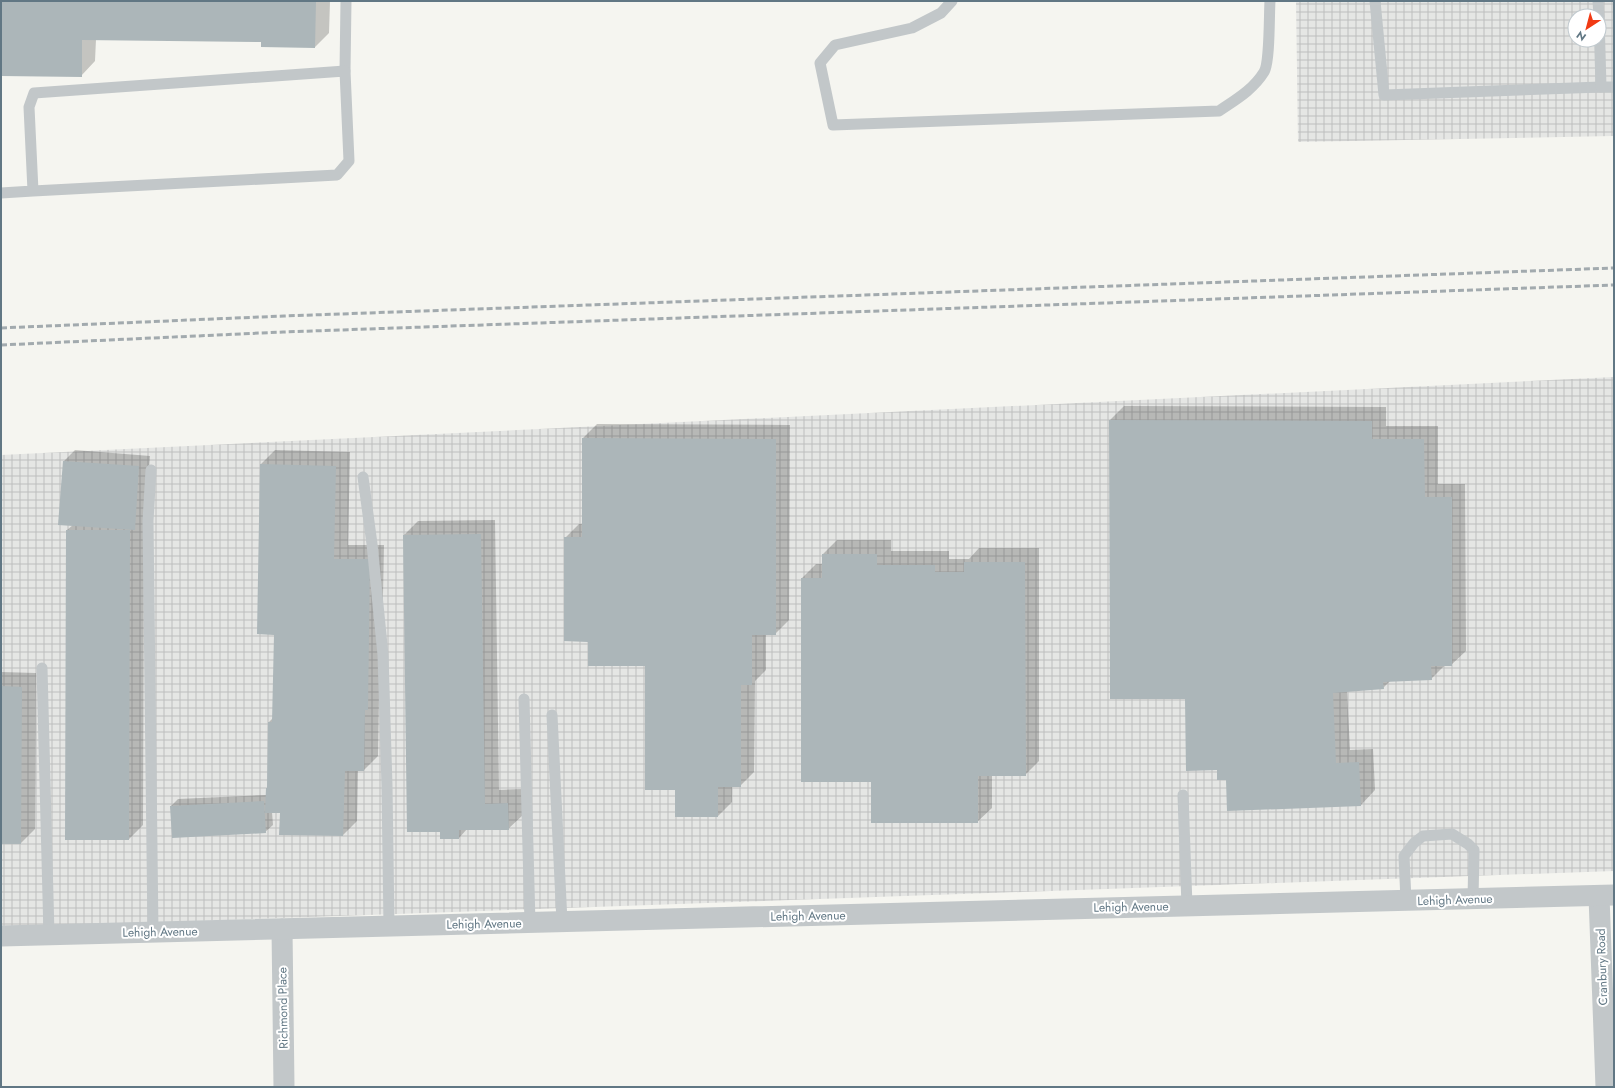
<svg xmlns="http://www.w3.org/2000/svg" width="1615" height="1088" font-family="Jost,sans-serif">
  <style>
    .industrial { fill: url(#industrial-grid); fill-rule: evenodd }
    .shadow { fill: #0003 }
    .building { fill: #acb6b9 }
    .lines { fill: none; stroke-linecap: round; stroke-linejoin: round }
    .service { stroke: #c2c7c9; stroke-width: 11 }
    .minor { stroke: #c2c7c9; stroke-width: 21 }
    .rail { stroke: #a2aaae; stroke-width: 3; stroke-dasharray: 6 3; stroke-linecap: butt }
    .labels { text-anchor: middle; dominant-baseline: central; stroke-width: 4; stroke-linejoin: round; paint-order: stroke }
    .street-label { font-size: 12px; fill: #617784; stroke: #fff }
  </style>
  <defs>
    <pattern id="industrial-grid" width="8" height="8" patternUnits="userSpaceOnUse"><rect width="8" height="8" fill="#e5e6e4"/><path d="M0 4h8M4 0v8" fill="none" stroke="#bdbfbe"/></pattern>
  </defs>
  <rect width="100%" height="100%" fill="#f5f5f0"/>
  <!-- industrial -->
  <g class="industrial">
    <path d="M1296,1H1614V136L1298,142ZM1575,16H1599V40H1575Z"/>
    <polygon points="1614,377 1614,871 1,928 1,455"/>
  </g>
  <!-- shadow -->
  <g class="shadow">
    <polygon points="1,1 330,1 329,33 315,47 262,41 96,39 95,61 81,76 1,75"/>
    <polygon points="1124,406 1386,407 1386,426 1438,426 1438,484 1465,484 1466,651 1451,665 1445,665 1431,679 1390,681 1383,688 1347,691 1350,750 1373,749 1375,790 1361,805 1227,780 1217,769 1186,698 1111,698 1110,420"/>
    <polygon points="597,424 790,425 789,620 775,634 766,634 766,670 755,681 754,772 740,786 732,786 732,802 718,816 676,789 646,665 589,641 565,538 579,524 583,524 583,438"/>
    <polygon points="75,450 150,456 145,518 144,520 143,825 129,839 67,530 73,525 64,461"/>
    <polygon points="275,450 350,452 348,545 384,545 381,695 379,697 378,756 364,770 358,770 357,821 343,835 281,812 272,812 273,825 265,832 171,806 178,799 266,795 268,787 269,722 273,718 275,634 261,464"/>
    <polygon points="495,520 499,790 522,789 523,815 508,829 467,829 459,838 404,535 418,521"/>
    <polygon points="837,540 891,540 891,551 949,551 949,559 969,559 979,548 1039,548 1039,761 1025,775 992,775 992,808 977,822 872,781 802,578 816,564 823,564 823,554"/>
    <polygon points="1,672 36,673 35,829 21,843 1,843"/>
  </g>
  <!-- building -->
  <g class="building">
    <polygon points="1,1 316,1 315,48 261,47 261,42 82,40 82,77 1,76"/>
    <polygon points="1109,420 1372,421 1372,439 1424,439 1425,497 1452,497 1452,666 1431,666 1432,680 1383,682 1384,689 1333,693 1336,763 1359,762 1361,806 1227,811 1226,780 1217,780 1217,770 1186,771 1185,699 1110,699"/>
    <polygon points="582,438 776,439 776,635 752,635 752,685 741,685 741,787 718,787 718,817 675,817 675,790 645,790 645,666 588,666 588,642 564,641 564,537 582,537"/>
    <polygon points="63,461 139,466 135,530 58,525"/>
    <polygon points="260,464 336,466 334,559 370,559 368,710 365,710 364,771 345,771 343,836 279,835 280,813 265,813 266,788 267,788 268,722 272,722 274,635 257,634"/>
    <polygon points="66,530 130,530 129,840 65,840"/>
    <polygon points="481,534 485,804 508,803 509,830 459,830 459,839 440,839 440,832 407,832 403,535"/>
    <polygon points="822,554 877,554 877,565 935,565 935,572 964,572 964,562 1025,562 1026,776 978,776 978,823 871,823 871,782 801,782 801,578 822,578"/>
    <polygon points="1,686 22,687 21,844 1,844"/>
    <polygon points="264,801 266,833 172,838 170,806"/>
  </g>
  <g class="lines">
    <!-- service -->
    <g class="service">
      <path d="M952,1L941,13L912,28L835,45L820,63L833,125L1219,111C1235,100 1253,90 1264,72C1270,63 1269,15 1270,1"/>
      <polyline points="1375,1 1384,95 1601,87"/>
      <polyline points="1598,1 1599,16"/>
      <polyline points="1599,17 1601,87 1614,87"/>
      <polyline points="345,71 346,1"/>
      <polyline points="1,193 33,191 337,175 349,161 345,71 34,93 29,107 33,191"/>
      <polyline points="151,470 148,521 153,932"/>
      <polyline points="363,477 372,544 383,655 387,786 389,926"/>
      <polyline points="42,668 49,935"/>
      <polyline points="524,699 530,923"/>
      <polyline points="552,715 562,922"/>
      <polyline points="1183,795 1187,906"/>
      <polyline points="1406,901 1404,856 1414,843 1423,836 1452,834 1468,844 1474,850 1473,899"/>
    </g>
    <!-- minor -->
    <g class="minor">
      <polyline points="1599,896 1606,1087"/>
      <polyline points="282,929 284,1087"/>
      <polyline points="1,936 1614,895"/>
    </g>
    <!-- rail -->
    <g class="rail">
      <polyline points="1,328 284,316 1614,268"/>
      <polyline points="1,345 283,332 1614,285"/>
    </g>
  </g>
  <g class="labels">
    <!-- street labels -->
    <g class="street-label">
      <text transform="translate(1455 900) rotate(-2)">Lehigh Avenue</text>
      <text transform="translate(1131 907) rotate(-1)">Lehigh Avenue</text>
      <text transform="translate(808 916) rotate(-1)">Lehigh Avenue</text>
      <text transform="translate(484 924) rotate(-1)">Lehigh Avenue</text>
      <text transform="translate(160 932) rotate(-1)">Lehigh Avenue</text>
      <text transform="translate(1602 967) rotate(-92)">Cranbury Road</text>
      <text transform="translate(283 1008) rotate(-91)">Richmond Place</text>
    </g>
  </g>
  <!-- border -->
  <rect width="1615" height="1088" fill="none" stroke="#617784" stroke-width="4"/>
  <!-- north arrow -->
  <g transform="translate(1587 28) rotate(216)"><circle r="19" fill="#ffffff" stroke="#c0c9ce"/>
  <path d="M0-3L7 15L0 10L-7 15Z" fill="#f13a14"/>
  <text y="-6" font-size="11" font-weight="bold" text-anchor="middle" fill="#617784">N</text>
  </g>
</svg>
